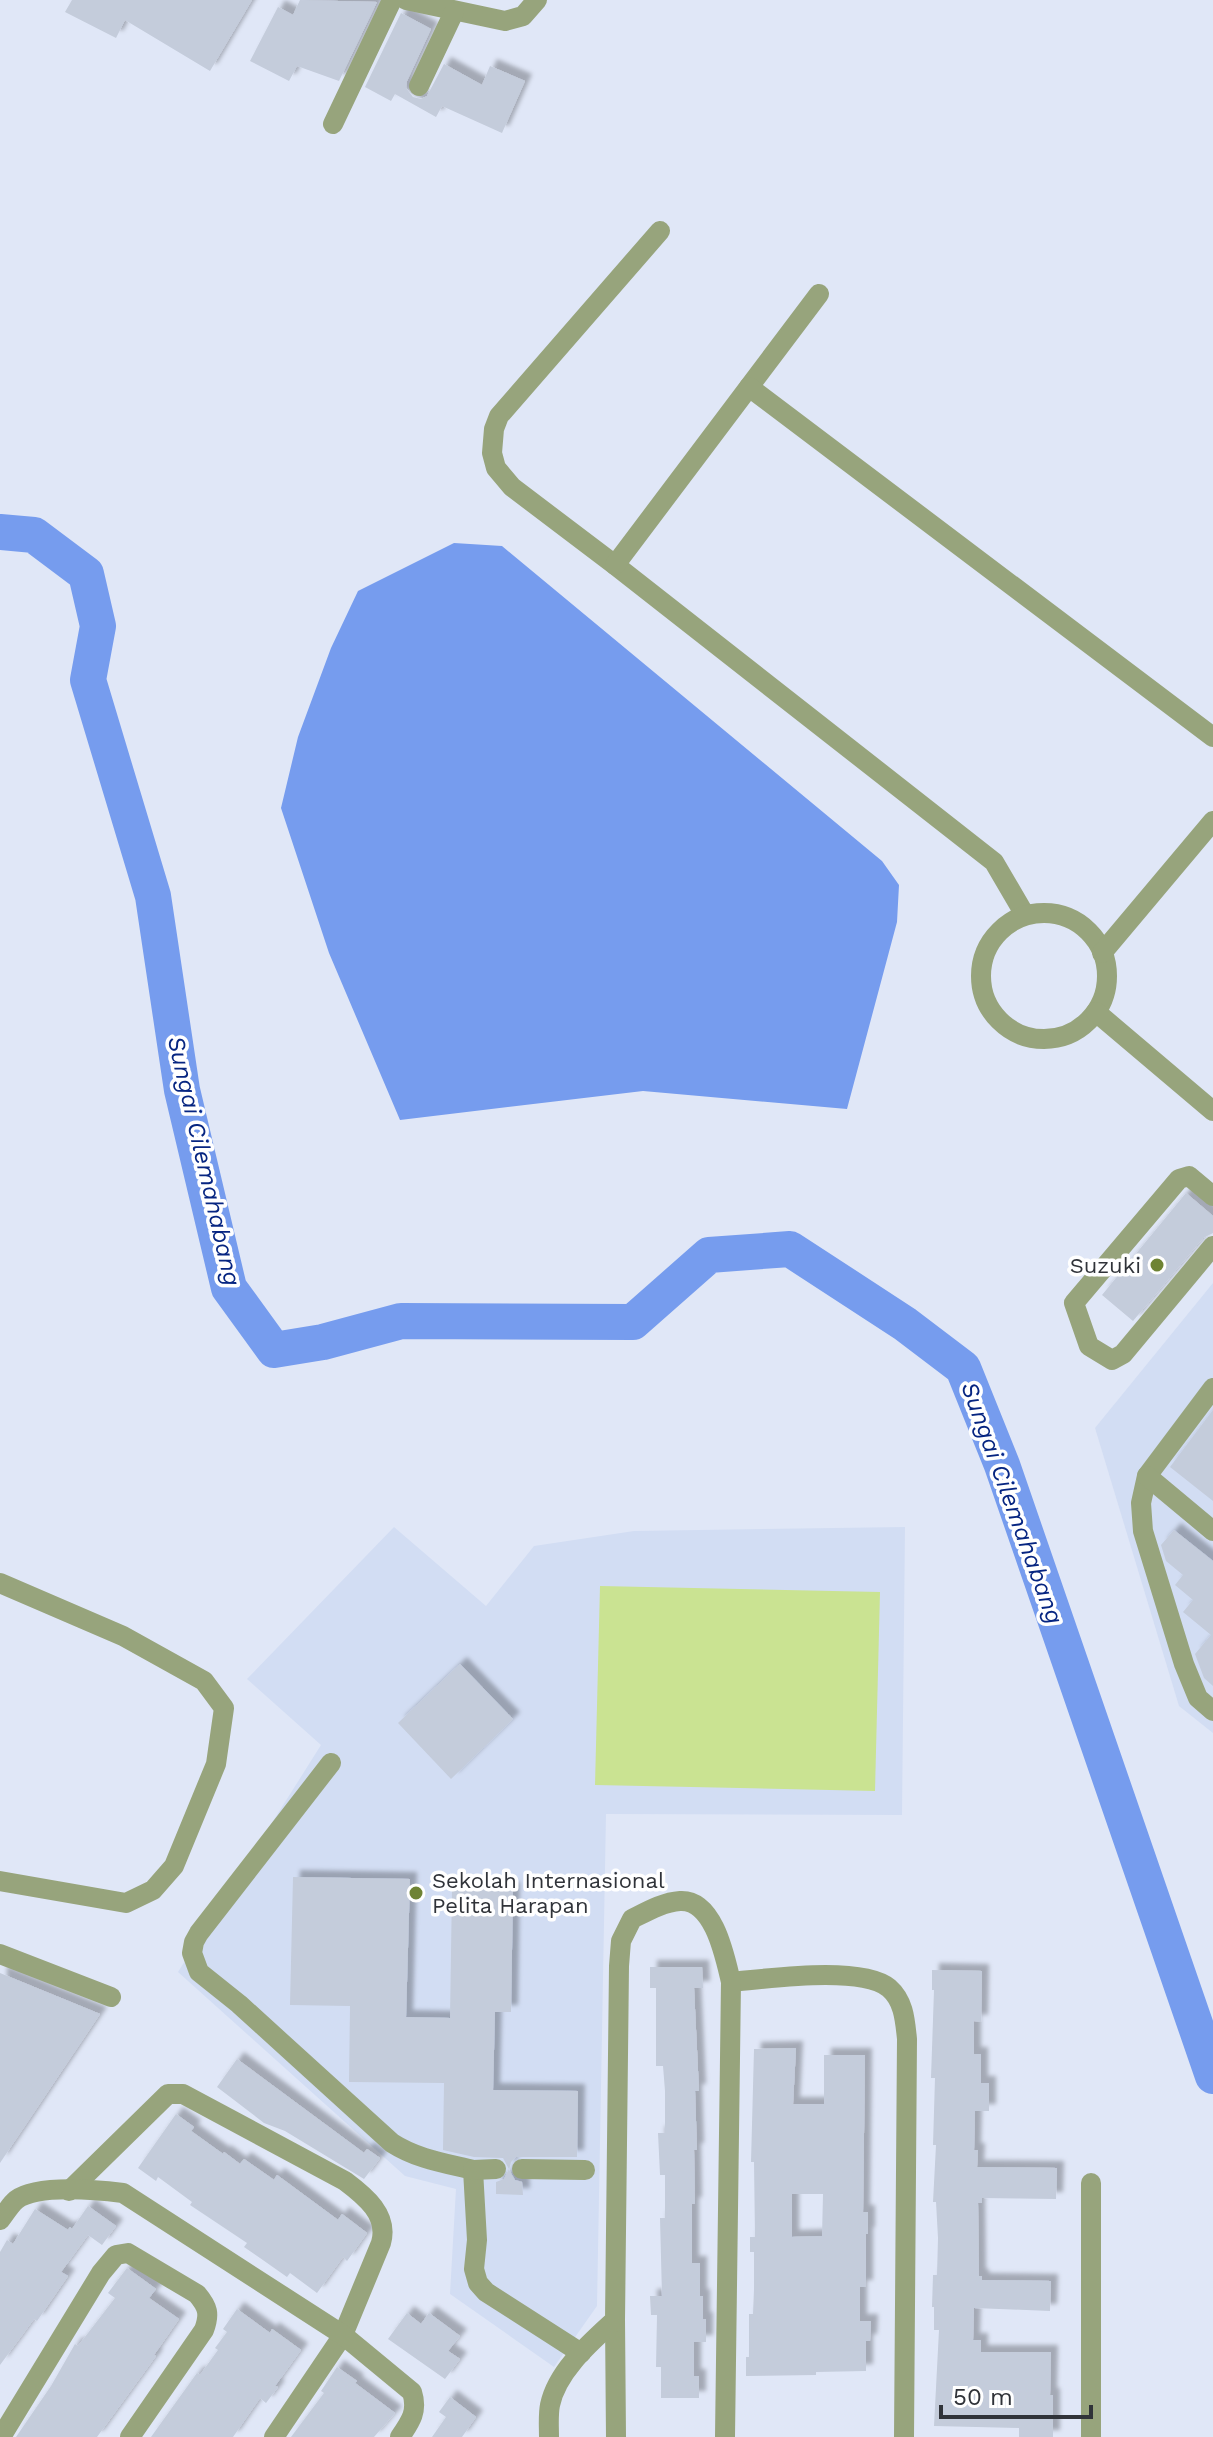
<svg xmlns="http://www.w3.org/2000/svg" width="1213" height="2437" font-family="'Work Sans',sans-serif">
  <style>
    .built { fill: #d2ddf3 }
    .green { fill: #cae392 }
    .water { fill: #769cee }
    .lines { fill: none; stroke-linecap: round; stroke-linejoin: round }
    .river { stroke: #769cee; stroke-width: 36 }
    .building { fill: #c4ccdb; fill-rule: evenodd; filter: url(#shadow) }
    .minor { stroke: #97a47c; stroke-width: 20 }
    .poi-dot { fill: #6e8334; stroke: #fff; stroke-width: 3 }
    .labels { text-anchor: middle; dominant-baseline: central; stroke-width: 7; stroke-linejoin: round; paint-order: stroke }
    .poi-label { font-size: 22px; fill: #303339; stroke: #fff; text-anchor: end }
    .water-label { font-size: 24px; font-style: italic; fill: #062581; stroke: #fff }
  </style>
  <defs>
    <filter id="shadow"><feDropShadow dx="7" dy="-7" stdDeviation="2" flood-color="#0004"/></filter>
  </defs>
  <rect width="100%" height="100%" fill="#e0e7f7"/>
  <!-- built -->
  <g class="built">
    <polygon points="1213,1283 1213,1733 1179,1706 1095,1428"/>
    <polygon points="394,1527 486,1606 534,1546 634,1531 905,1527 902,1815 606,1814 597,2306 554,2367 450,2294 456,2189 405,2176 178,1972 321,1745 247,1679"/>
  </g>
  <!-- green -->
  <polygon class="green" points="600,1586 880,1592 875,1791 595,1785"/>
  <!-- water -->
  <polygon class="water" points="454,543 502,546 882,861 899,885 897,922 847,1109 643,1091 400,1120 329,953 281,808 298,737 331,648 358,591"/>
  <g class="lines">
    <!-- river -->
    <polyline class="river" points="0,532 34,535 86,574 98,626 88,680 153,896 182,1090 229,1288 274,1350 323,1342 401,1321 633,1322 709,1255 790,1249 905,1324 963,1368 1002,1465 1213,2076"/>
  </g>
  <!-- building -->
  <g class="building">
    <polygon points="72,0 252,0 210,71 125,20 116,38 65,12"/>
    <polygon points="300,0 377,2 339,81 297,66 289,81 250,61 278,7 293,15"/>
    <polygon points="401,13 431,29 407,81 406,88 413,97 421,99 427,96 444,64 482,85 490,66 525,81 502,133 442,106 436,117 395,94 391,101 365,87"/>
    <polygon points="1186,1193 1213,1216 1213,1233 1203,1238 1133,1321 1102,1295"/>
    <polygon points="1213,1410 1213,1501 1170,1467"/>
    <polygon points="1174,1530 1213,1561 1213,1686 1204,1678 1195,1654 1211,1635 1183,1612 1193,1600 1175,1585 1183,1575 1166,1561 1161,1545"/>
    <polygon points="460,1664 513,1719 451,1779 398,1723"/>
    <polygon points="293,1877 410,1879 406,2017 450,2018 452,1888 513,1889 511,2012 495,2012 493,2090 578,2091 577,2157 516,2157 511,2162 509,2170 515,2180 522,2182 523,2195 496,2194 496,2182 504,2179 509,2169 503,2158 474,2157 443,2150 444,2083 349,2082 350,2006 290,2005"/>
    <polygon points="650,1967 702,1967 703,1988 694,1988 699,2091 695,2091 697,2150 694,2150 695,2204 692,2204 692,2263 700,2263 700,2296 703,2296 703,2319 706,2319 706,2342 694,2342 694,2376 699,2376 699,2398 661,2398 661,2367 656,2367 657,2315 651,2315 650,2296 662,2296 660,2218 665,2218 665,2175 660,2175 658,2133 665,2133 665,2091 663,2066 656,2066 656,1988 650,1988"/>
    <polygon points="932,1970 982,1971 981,2022 974,2021 974,2054 981,2054 981,2083 989,2083 989,2111 975,2111 974,2150 978,2150 977,2167 1057,2168 1056,2199 982,2198 982,2203 978,2203 979,2276 982,2276 982,2280 1051,2281 1050,2311 974,2308 973,2340 981,2340 981,2352 1051,2352 1050,2395 1053,2395 1053,2437 1019,2437 1019,2428 934,2426 939,2330 934,2330 934,2307 932,2307 933,2275 937,2275 938,2238 936,2202 933,2202 936,2145 933,2145 935,2078 931,2078 934,1990 932,1990"/>
    <polygon points="0,1973 100,2014 0,2163"/>
    <path d="M796,2048L793,2104H824V2055H865L863,2212H868V2234H866V2287H860V2321H871L870,2341H866V2371L816,2372V2375L746,2376V2357H749V2314H753L754,2289V2252H750V2237H755L754,2162H751L754,2049ZM792,2194H823L822,2236L792,2237Z"/>
    <polygon points="237,2059 364,2153 367,2149 380,2158 364,2179 285,2131 264,2123 217,2087"/>
    <polygon points="176,2114 194,2127 191,2131 223,2154 224,2152 240,2164 244,2159 274,2180 277,2175 338,2220 342,2214 367,2233 347,2261 343,2257 317,2293 290,2273 287,2277 260,2258 244,2247 247,2243 190,2205 192,2202 158,2177 156,2181 138,2168"/>
    <polygon points="88,2206 116,2226 102,2245 88,2235 61,2272 68,2276 37,2321 34,2319 0,2365 0,2252 7,2240 13,2244 35,2209 68,2230 70,2227 72,2229"/>
    <polygon points="127,2268 156,2289 149,2298 179,2319 154,2355 156,2356 97,2437 16,2437 51,2386 75,2344 78,2346 115,2298 108,2293"/>
    <polygon points="237,2309 270,2333 272,2329 301,2350 275,2386 278,2387 266,2403 260,2398 233,2437 151,2437 197,2373 200,2375 218,2350 215,2348 227,2332 223,2329"/>
    <polygon points="407,2313 421,2324 429,2313 460,2336 448,2351 460,2359 445,2379 388,2339"/>
    <polygon points="337,2367 357,2381 355,2383 395,2413 374,2437 291,2437 324,2393 321,2391"/>
    <polygon points="450,2397 476,2417 462,2437 432,2437 446,2417 439,2412"/>
  </g>
  <g class="lines">
    <!-- minor -->
    <g class="minor">
      <polyline points="406,0 505,21 523,16 537,0"/>
      <polyline points="419,86 454,12"/>
      <polyline points="333,124 392,0"/>
      <polyline points="660,231 499,416 494,429 492,453 496,468 512,487 615,565 994,862 1025,915"/>
      <polyline points="749,387 819,294"/>
      <polyline points="615,565 749,387 1213,737"/>
      <circle cx="1044" cy="976" r="63"/>
      <polyline points="1102,953 1213,821"/>
      <polyline points="1096,1012 1213,1111"/>
      <polyline points="1213,1196 1189,1176 1179,1179 1074,1303 1089,1346 1112,1360 1123,1354 1213,1246"/>
      <polyline points="1213,1388 1147,1476 1141,1503 1143,1531 1184,1664 1198,1698 1213,1711"/>
      <polyline points="1147,1476 1213,1531"/>
      <polyline points="0,1583 123,1636 204,1681 224,1708 216,1764 174,1866 153,1890 126,1903 0,1881"/>
      <path d="M331,1763L199,1933L194,1942L192,1953L199,1972L239,2004L392,2143C417,2159 444,2163 473,2170L477,2240L474,2269L478,2283L486,2292L581,2353"/>
      <polyline points="0,1954 111,1997"/>
      <path d="M731,1982C766,1979 861,1965 889,1988C904,2001 905,2020 907,2039L904,2437"/>
      <polyline points="522,2169 585,2170"/>
      <polyline points="473,2170 496,2169"/>
      <polyline points="1091,2183 1091,2437"/>
      <path d="M69,2191L168,2094H183L345,2181C365,2196 389,2215 381,2243L343,2335L274,2437"/>
      <path d="M0,2220C5,2214 10,2205 16,2200C37,2184 98,2190 123,2193L343,2335L412,2392C418,2411 411,2421 400,2437"/>
      <polyline points="615,2320 616,2437"/>
      <path d="M1,2437L101,2273L116,2255L128,2253L197,2294C208,2307 210,2314 204,2330L130,2437"/>
      <path d="M549,2437C549,2427 548,2415 550,2405C557,2371 591,2342 615,2320L619,1966L621,1941L632,1919C646,1912 663,1902 680,1901C714,1899 725,1957 731,1982L725,2437"/>
    </g>
  </g>
  <!-- markers -->
  <g class="poi-dot">
    <circle cx="1157" cy="1265" r="8"/>
    <circle cx="416" cy="1893" r="8"/>
  </g>
  <g class="labels">
    <!-- poi labels -->
    <g class="poi-label">
      <text x="1141" y="1265">Suzuki</text>
      <text x="432" y="1880" text-anchor="start">Sekolah Internasional<tspan x="432" dy="25">Pelita Harapan</tspan></text>
    </g>
    <!-- water labels -->
    <g class="water-label">
      <text transform="translate(204 1161) rotate(77)">Sungai Cilemahabang</text>
      <text transform="translate(1012 1503) rotate(70)">Sungai Cilemahabang</text>
    </g>
  </g>
  <!-- scale -->
  <path d="M941 2405v12h150v-12" fill="none" stroke="#303339" stroke-width="4"/>
  <text x="953" y="2405" font-size="24" fill="#303339" stroke="#ffffff" stroke-width="6" paint-order="stroke">50 m</text>
</svg>
